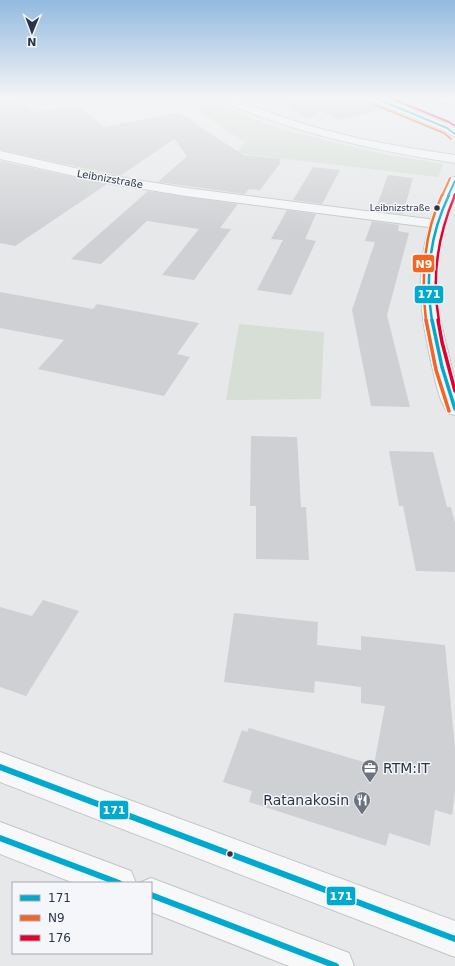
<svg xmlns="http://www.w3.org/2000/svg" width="455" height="966" font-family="'DejaVu Sans',sans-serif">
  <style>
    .green { fill: #d6ded6 }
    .building { fill: #ced0d3 }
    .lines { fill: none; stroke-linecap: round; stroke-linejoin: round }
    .street-casing { stroke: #c4c6c8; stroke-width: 2 }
    .secondary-casing { stroke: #c4c6c8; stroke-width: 2 }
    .primary-casing { stroke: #c2c5c8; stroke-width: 2 }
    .street { fill: #f5f6f7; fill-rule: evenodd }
    .secondary { fill: #f8f8f8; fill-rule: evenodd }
    .primary { fill: #f8f8f8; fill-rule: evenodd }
    .bus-1-far3-casing { stroke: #f4f6f9; stroke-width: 3.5 }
    .bus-1-far2-casing { stroke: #f4f6f9; stroke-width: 4.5 }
    .bus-1-far1-casing { stroke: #f4f6f9; stroke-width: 6 }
    .bus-1-casing { stroke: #f4f6f9; stroke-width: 9 }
    .bus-2-far2-casing { stroke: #f4f6f9; stroke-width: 3.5 }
    .bus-2-far1-casing { stroke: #f4f6f9; stroke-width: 4.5 }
    .bus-2-casing { stroke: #f4f6f9; stroke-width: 6 }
    .bus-3-far2-casing { stroke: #f4f6f9; stroke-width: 3.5 }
    .bus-3-far1-casing { stroke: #f4f6f9; stroke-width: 4.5 }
    .bus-3-casing { stroke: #f4f6f9; stroke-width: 6 }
    .bus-1-far3 { stroke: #00a9ce; stroke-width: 2 }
    .bus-1-far2 { stroke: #00a9ce; stroke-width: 2.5 }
    .bus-1-far1 { stroke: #00a9ce; stroke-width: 3.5 }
    .bus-1 { stroke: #00a9ce; stroke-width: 6 }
    .bus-2-far2 { stroke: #f26522; stroke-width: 2 }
    .bus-2-far1 { stroke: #f26522; stroke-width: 2.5 }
    .bus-2 { stroke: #f26522; stroke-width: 3.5 }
    .bus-3-far2 { stroke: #e4002b; stroke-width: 2 }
    .bus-3-far1 { stroke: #e4002b; stroke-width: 2.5 }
    .bus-3 { stroke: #e4002b; stroke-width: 3.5 }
    .bus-dot { fill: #2b3445; stroke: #f4f6f9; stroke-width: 1.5 }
    .labels { text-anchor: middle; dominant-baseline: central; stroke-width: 3; stroke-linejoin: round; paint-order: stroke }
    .far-bus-label { font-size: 9px; fill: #2b3445; stroke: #f4f6f9; text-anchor: end }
    .far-street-label { font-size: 10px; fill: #2b3445; stroke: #f4f6f9 }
    .near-poi-label { font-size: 14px; fill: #2b3445; stroke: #f4f6f9; text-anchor: start }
    .line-badge { stroke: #f4f6f9; stroke-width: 1.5 }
    .badge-label { font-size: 11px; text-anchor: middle; font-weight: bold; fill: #fff }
  </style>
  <rect width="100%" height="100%" fill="#e6e8ea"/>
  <!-- green -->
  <g class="green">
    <polygon points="179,98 206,98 217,104 280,129 377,153 443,164 438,177 236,153 246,143"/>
    <polygon points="239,324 324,332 321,399 226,400"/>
  </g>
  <!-- building -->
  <g class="building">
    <polygon points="0,98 11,98 35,112 78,105 104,127 179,113 243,155 281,159 279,162 281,162 260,190 249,189 245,194 158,182 187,156 174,139 120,176 0,150"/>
    <polygon points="276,98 369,98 370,101 387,108 339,120 319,110 314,117 305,118"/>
    <polygon points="0,161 101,183 107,184 15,246 0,243"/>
    <polygon points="313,167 340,170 322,204 293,200"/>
    <polygon points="388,175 413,178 403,214 375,211"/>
    <polygon points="148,191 238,204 220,228 231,229 194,280 162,275 199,229 147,221 101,264 71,259"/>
    <polygon points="287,210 316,214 305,239 316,241 291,295 257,290 283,240 271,239"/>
    <polygon points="372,221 399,225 398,231 409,233 387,315 410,407 371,406 352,310 375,242 365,241"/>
    <polygon points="0,292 93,309 97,304 199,323 177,354 190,357 164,396 38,369 64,340 0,328"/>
    <polygon points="251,436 297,437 301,507 306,507 309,560 256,559 256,506 250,506"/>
    <polygon points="389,451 433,452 447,507 451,507 455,523 455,572 416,571 403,506 399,506"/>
    <polygon points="43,600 79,611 26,696 0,687 0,607 32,616"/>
    <polygon points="234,613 318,622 317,645 361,650 361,636 445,645 455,748 455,791 452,815 435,810 430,846 389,833 386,846 249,802 252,791 223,782 242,730 247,732 249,728 374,765 385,706 361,703 361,687 315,681 314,693 224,682"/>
  </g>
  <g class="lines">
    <!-- street casing -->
    <g class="street-casing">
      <g id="street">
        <path d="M219,98C236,95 254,108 271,113C330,135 393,146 455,155V163C374,150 296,134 220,100Z"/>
        <polygon points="418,98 455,98 455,104 423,101"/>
        <polygon points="0,151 101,174 186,188 436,220 441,221 443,224 441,227 436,228 186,196 101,182 0,159"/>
      </g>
    </g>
    <!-- secondary casing -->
    <g class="secondary-casing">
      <g id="secondary">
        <polygon points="370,98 383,98 451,126 455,129 455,137 443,130 371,100"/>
        <path d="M455,177V194L449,209L440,240L436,271V287L440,319L455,381V415L448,413C438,399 435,378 431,361C415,292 415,245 449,181L450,178Z"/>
      </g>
    </g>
    <!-- primary casing -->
    <g class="primary-casing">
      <g id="primary">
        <polygon points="0,752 455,921 455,957 0,782"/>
        <polygon points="0,822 131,871 136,883 74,883 0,854"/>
        <polygon points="151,878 349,953 354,966 289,966 151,912 151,883 139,883"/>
      </g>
    </g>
    <!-- street -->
    <use href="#street" class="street"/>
    <!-- secondary -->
    <use href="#secondary" class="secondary"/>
    <!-- primary -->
    <use href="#primary" class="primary"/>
    <!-- bus-1-far3 casing -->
    <g class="bus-1-far3-casing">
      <g id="bus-1-far3">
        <polyline points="375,98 447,128 455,134"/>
        <polyline points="448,196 455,181"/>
      </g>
    </g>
    <!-- bus-1-far2 casing -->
    <g class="bus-1-far2-casing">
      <path id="bus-1-far2" d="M432,321C425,278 430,234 449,195"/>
    </g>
    <!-- bus-1-far1 casing -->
    <g class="bus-1-far1-casing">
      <polyline id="bus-1-far1" points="432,320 442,367 455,409"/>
    </g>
    <!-- bus-1 casing -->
    <g class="bus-1-casing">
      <g id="bus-1">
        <polyline points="0,767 455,939"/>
        <polyline points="0,838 119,883"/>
        <polyline points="151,895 336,966"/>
      </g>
    </g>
    <!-- bus-2-far2 casing -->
    <g class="bus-2-far2-casing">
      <g id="bus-2-far2">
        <polyline points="373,104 444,133 451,139"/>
        <polyline points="442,196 450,178"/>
      </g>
    </g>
    <!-- bus-2-far1 casing -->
    <g class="bus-2-far1-casing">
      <path id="bus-2-far1" d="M426,321C421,278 423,235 442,195"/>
    </g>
    <!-- bus-2 casing -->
    <g class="bus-2-casing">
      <polyline id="bus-2" points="426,320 436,370 449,411"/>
    </g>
    <!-- bus-3-far2 casing -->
    <g class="bus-3-far2-casing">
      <g id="bus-3-far2">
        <polyline points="390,98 449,122 455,126"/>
        <polyline points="454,196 455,194"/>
      </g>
    </g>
    <!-- bus-3-far1 casing -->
    <g class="bus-3-far1-casing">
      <path id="bus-3-far1" d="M439,321C431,277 438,235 455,195"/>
    </g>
    <!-- bus-3 casing -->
    <g class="bus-3-casing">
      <polyline id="bus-3" points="438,320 442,342 455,391"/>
    </g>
    <!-- bus-1-far3 -->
    <use href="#bus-1-far3" class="bus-1-far3"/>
    <!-- bus-1-far2 -->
    <use href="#bus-1-far2" class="bus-1-far2"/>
    <!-- bus-1-far1 -->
    <use href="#bus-1-far1" class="bus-1-far1"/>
    <!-- bus-1 -->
    <use href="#bus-1" class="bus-1"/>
    <!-- bus-2-far2 -->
    <use href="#bus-2-far2" class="bus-2-far2"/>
    <!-- bus-2-far1 -->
    <use href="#bus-2-far1" class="bus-2-far1"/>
    <!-- bus-2 -->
    <use href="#bus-2" class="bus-2"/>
    <!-- bus-3-far2 -->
    <use href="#bus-3-far2" class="bus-3-far2"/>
    <!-- bus-3-far1 -->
    <use href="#bus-3-far1" class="bus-3-far1"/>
    <!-- bus-3 -->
    <use href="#bus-3" class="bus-3"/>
  </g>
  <!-- sky -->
  <linearGradient id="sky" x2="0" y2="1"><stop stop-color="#93bae0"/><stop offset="0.42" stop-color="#f4f5f6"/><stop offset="1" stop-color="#f4f5f6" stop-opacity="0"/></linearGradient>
  <rect width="455" height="233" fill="url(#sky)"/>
  <!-- icons -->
  <defs>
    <g id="office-pin" transform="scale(0.9)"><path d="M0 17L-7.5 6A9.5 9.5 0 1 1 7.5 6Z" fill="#6c737f" stroke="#f4f6f9"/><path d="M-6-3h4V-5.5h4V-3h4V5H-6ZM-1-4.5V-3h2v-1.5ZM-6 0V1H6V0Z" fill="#fff"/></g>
    <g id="restaurant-pin" transform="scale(0.9)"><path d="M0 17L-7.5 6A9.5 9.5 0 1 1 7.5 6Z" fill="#6c737f" stroke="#f4f6f9"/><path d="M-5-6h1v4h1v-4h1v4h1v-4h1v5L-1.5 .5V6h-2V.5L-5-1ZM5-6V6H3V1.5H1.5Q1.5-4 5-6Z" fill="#fff"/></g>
  </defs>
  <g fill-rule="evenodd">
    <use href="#office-pin" x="370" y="768"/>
    <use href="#restaurant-pin" x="362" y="800"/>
  </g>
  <!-- markers -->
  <g class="bus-dot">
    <circle cx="437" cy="208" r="3.5"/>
    <circle cx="230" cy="854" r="3.5"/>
  </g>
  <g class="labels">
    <!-- far-bus labels -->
    <g class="far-bus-label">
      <text x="430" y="208">Leibnizstraße</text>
    </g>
    <!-- far-street labels -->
    <g class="far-street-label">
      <text transform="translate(110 179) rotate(10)">Leibnizstraße</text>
    </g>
    <!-- near-poi labels -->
    <g class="near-poi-label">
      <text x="383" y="768">RTM:IT</text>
      <text x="349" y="800" text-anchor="end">Ratanakosin</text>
    </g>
  </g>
  <g class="line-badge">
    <rect x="412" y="254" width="23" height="19" rx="4" fill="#f26522"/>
    <rect x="414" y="285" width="30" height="19" rx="4" fill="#00a9ce"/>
    <rect x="99" y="800" width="30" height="20" rx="4" fill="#00a9ce"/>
    <rect x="326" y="886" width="30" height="20" rx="4" fill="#00a9ce"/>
  </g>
  <g class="badge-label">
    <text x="424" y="268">N9</text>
    <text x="429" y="298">171</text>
    <text x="114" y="814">171</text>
    <text x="341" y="900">171</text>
  </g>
  <!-- legend -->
  <rect x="12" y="882" width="140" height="72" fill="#f4f6f9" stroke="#a4a8b1"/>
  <rect x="20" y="895" width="20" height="6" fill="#00a9ce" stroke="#a4a8b1"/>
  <text x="48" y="902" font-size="12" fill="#2b3445">171</text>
  <rect x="20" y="915" width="20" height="6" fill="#f26522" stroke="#a4a8b1"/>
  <text x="48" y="922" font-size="12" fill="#2b3445">N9</text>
  <rect x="20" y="935" width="20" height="6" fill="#e4002b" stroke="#a4a8b1"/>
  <text x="48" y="942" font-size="12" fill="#2b3445">176</text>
  <!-- north arrow -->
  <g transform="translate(32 32) rotate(181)" stroke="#f4f6f9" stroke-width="3" paint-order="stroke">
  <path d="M0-3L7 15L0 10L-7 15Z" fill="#2b3445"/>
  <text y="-6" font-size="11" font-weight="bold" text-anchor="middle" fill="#2b3445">N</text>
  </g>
</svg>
